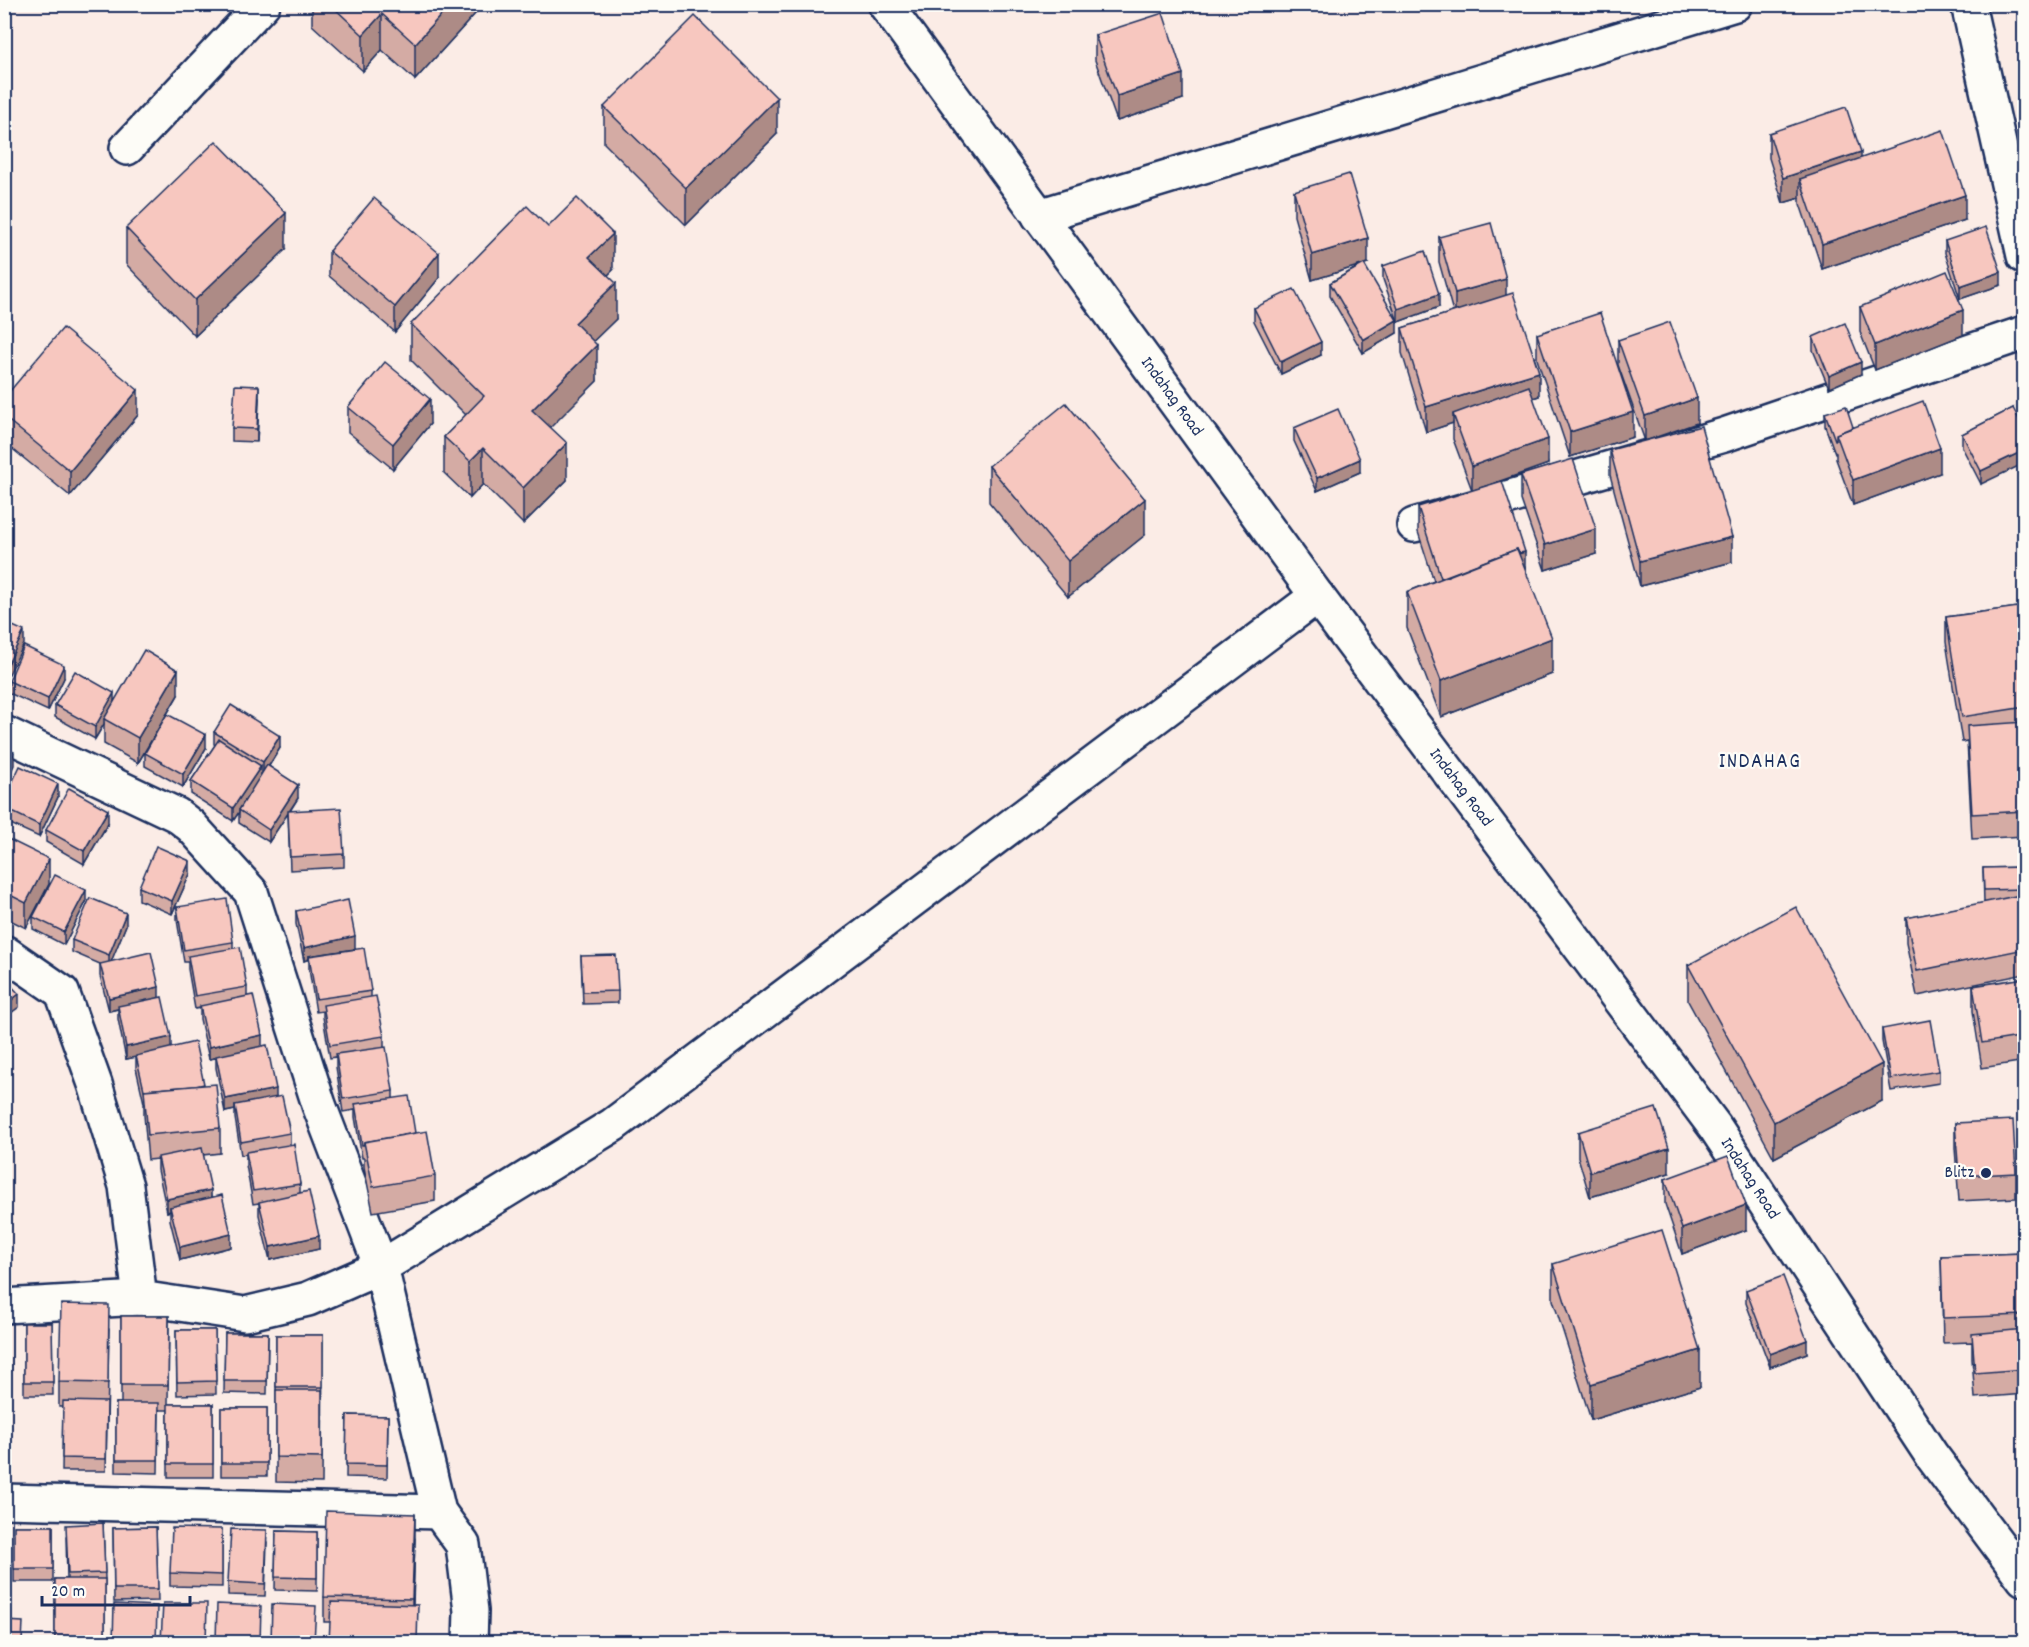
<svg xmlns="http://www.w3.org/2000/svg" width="2029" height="1647" font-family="Dekko,sans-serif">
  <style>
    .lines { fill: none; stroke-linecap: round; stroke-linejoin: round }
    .minor-casing { stroke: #1b2f5e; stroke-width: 38 }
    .secondary-casing { stroke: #1b2f5e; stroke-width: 38 }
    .minor { stroke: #fdfcf7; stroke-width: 33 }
    .secondary { stroke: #fdfcf7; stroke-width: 33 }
    .wall { fill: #d4aba4; stroke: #1b2f5e; stroke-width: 1.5 }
    .shaded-wall { fill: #ad8b86; stroke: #1b2f5e; stroke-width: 1.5 }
    .building { fill: #f7c7bf; stroke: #1b2f5e; stroke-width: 1.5 }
    .poi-dot { fill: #1b2f5e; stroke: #fdfcf7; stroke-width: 2 }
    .labels { text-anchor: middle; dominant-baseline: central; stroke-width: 4.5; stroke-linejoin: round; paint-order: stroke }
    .street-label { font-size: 18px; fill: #1b2f5e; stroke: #fdfcf7 }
    .poi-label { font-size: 18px; fill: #1b2f5e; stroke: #fdfcf7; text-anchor: end }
    .quarter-label { font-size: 21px; letter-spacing: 1.5px; fill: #1b2f5e; stroke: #fdfcf7 }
  </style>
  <rect width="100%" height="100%" fill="#fbece6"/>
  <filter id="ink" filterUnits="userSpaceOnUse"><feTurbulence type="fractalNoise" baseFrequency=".0167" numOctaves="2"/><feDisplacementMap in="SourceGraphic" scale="12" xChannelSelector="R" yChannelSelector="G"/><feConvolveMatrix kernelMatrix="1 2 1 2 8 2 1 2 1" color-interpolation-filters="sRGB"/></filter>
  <g filter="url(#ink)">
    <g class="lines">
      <!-- minor casing -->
      <g class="minor-casing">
        <g id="minor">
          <polyline points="127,148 263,4"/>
          <polyline points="1039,216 1735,4"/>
          <polyline points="1414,525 1724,435 2024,333"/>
          <polyline points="4,733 177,815 191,826 251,892 319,1105 381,1267 439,1512 463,1545 471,1611 470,1642"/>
          <polyline points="4,952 62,992 95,1084 126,1186 140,1298"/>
          <polyline points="4,1306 140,1298 245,1314 308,1299 381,1267 613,1125 1317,596"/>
          <polyline points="4,1501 439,1512"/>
        </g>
      </g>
      <!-- secondary casing -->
      <g class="secondary-casing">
        <g id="secondary">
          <polyline points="885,4 1317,596 1715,1127 1932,1456 2024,1579"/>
          <polyline points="1968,4 2024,256"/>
        </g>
      </g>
      <!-- minor -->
      <use href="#minor" class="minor"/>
      <!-- secondary -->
      <use href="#secondary" class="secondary"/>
    </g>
    <!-- wall -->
    <g class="wall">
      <polygon points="312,4 484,4 415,80 382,50 363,71 312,25"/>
      <polygon points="1095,35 1183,99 1117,121 1095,60"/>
      <polygon points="604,107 777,134 686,225 604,143"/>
      <polygon points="1769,133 1861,158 1965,220 1822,269 1800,204 1800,198 1783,203 1769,158"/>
      <polygon points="1294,191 1368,263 1364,264 1397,333 1363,353 1330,296 1330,283 1361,265 1312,280 1294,216"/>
      <polygon points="126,228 286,249 195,336 126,264"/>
      <polygon points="1439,237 1506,295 1539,396 1533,398 1548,464 1492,484 1525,567 1552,674 1441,717 1407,628 1407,592 1434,581 1418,532 1418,507 1472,490 1453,439 1453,423 1426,432 1402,353 1402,328 1453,312 1439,262"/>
      <polygon points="1945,241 2001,285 1960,299 1945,253"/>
      <polygon points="329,251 439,278 395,332 329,276"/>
      <polygon points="1383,266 1439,307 1398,322 1383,279"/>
      <polygon points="613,270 608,275 616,319 593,341 597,381 550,427 567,480 523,524 483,484 470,498 444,473 444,437 466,415 411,360 411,324"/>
      <polygon points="1860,307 1963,335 1875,370 1860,332"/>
      <polygon points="1254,308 1321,355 1281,374 1254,321"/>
      <polygon points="1537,334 1633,437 1570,457 1537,359"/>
      <polygon points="1813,337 1861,374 1829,388 1813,350"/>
      <polygon points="1618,340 1697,423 1645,441 1732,562 1640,586 1610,475 1610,450 1645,441 1618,365"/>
      <polygon points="4,398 138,415 70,496 4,442"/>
      <polygon points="259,399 257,442 232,441 232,428"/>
      <polygon points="348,407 430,424 393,469 348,432"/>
      <polygon points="2013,408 1981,484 1962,447 1962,434"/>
      <polygon points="1825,413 1853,427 1940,473 1853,505 1836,459 1836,453 1835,453 1825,426"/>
      <polygon points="1294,428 1360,472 1317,491 1294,441"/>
      <polygon points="989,466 1145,535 1068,597 989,502"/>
      <polygon points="1521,475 1596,554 1545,570 1521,500"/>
      <polygon points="2025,606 2025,836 1972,839 1967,741 1962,742 1946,642 1946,617"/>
      <polygon points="64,678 48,711 9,693 9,681"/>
      <polygon points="178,695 167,714 206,748 183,787 145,766 145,753 155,735 138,763 104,744 104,724 95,739 55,717 55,705"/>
      <polygon points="214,732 280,748 269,766 298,798 290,811 344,854 344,867 290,870 288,813 269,842 239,823 239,812 233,821 191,794 191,781 215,745 214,744"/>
      <polygon points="58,797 39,837 4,821 4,800"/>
      <polygon points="108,823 84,864 46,842 46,830"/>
      <polygon points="4,837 49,884 26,928 4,917"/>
      <polygon points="2025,867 2025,902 2022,902 2025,913 2025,974 1917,996 1906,943 1906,918 1984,903 1983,868"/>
      <polygon points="190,874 172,914 139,900 139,887"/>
      <polygon points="86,902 64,945 33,929 33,917"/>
      <polygon points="177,907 233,942 233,948 247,987 247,996 276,1097 290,1133 290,1144 300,1184 300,1193 319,1249 270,1260 259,1215 259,1203 253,1204 246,1165 246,1154 241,1155 235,1118 235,1110 225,1112 216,1068 216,1058 209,1059 200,1019 200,1008 195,1009 188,969 188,962 184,962 177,920"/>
      <polygon points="296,911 355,949 371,991 371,997 384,1036 384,1047 393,1091 393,1098 415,1133 435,1176 435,1201 373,1212 364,1167 364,1158 362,1158 355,1117 355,1110 343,1112 336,1067 336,1057 330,1058 323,1017 323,1011 316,1012 309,969 309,959 304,961 296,924"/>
      <polygon points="126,925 111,961 159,998 171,1047 204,1085 220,1128 220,1153 203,1155 211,1197 231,1247 180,1260 170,1220 170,1211 167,1212 158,1170 158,1159 148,1160 144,1115 144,1103 136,1068 136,1057 126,1059 118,1019 118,1009 109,1011 100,976 100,964 72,952 72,940"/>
      <polygon points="581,956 618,991 618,1003 583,1004"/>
      <polygon points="1688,965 1882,1101 1774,1158 1688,1001"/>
      <polygon points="2025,978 2025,1061 1982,1068 1973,1011 1973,986"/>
      <polygon points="1882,1029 1939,1071 1939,1083 1891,1091 1882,1041"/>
      <polygon points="1955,1123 2016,1173 2016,1198 1959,1201 1955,1148"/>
      <polygon points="1578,1132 1669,1173 1590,1197 1578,1157"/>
      <polygon points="1665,1179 1746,1230 1682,1254 1665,1204"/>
      <polygon points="2025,1253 2025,1394 1975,1398 1972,1359 1972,1342 1943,1343 1941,1256"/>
      <polygon points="1553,1264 1700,1387 1591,1420 1553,1300"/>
      <polygon points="1746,1290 1807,1353 1770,1367 1746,1303"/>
      <polygon points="121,1316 169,1316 168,1404 213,1404 213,1477 168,1477 168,1409 168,1410 159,1410 158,1473 116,1472 116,1403 121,1403"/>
      <polygon points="24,1323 52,1323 53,1395 24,1395"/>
      <polygon points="109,1330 106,1471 62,1471 63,1407 59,1407 59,1382"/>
      <polygon points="176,1330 215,1330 216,1394 177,1395"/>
      <polygon points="225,1333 268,1333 267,1394 224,1393"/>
      <polygon points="276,1335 323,1335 322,1483 276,1482"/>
      <polygon points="2025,1404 2025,1462 2023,1430 2023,1405"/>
      <rect x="221" y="1408" width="46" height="68"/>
      <polygon points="347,1415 388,1416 387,1478 346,1477"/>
      <polygon points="103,1523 105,1579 105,1642 55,1642 55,1579 67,1579 66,1537"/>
      <rect x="14" y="1526" width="39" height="56"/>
      <polygon points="156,1527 158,1601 114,1602 113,1528"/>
      <polygon points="222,1529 222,1587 170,1586 170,1573"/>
      <polygon points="276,1531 317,1532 317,1591 275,1590"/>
      <polygon points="415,1539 413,1605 330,1622 324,1622 324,1597"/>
      <polygon points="267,1543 265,1596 228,1595 228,1582"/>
    </g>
    <!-- shaded-wall -->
    <g class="shaded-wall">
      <polygon points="451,4 484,4 415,80 415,44"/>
      <polygon points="382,14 382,50 363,71 363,35"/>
      <polygon points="1183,74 1183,99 1117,121 1117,96"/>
      <polygon points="777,98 777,134 686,225 686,188"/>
      <polygon points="1861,152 1861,177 1800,179 1800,198 1783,203 1783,178"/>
      <polygon points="1965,195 1965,220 1822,269 1822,244"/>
      <polygon points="286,213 286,249 195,336 195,300"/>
      <polygon points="613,234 613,270 589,294 589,257"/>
      <polygon points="1368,238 1368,263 1312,280 1312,255"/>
      <polygon points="439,253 439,278 395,332 395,307"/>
      <polygon points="2001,272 2001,285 1960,299 1960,286"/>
      <polygon points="1506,279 1506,304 1455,318 1455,293"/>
      <polygon points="616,283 616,319 575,359 575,323"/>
      <polygon points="1439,294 1439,307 1398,322 1398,309"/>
      <polygon points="1963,310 1963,335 1875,370 1875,345"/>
      <polygon points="1397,320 1397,333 1363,353 1363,340"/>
      <polygon points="1321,342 1321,355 1281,374 1281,362"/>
      <polygon points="597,345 597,381 532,446 532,410"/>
      <polygon points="1861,362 1861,374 1829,388 1829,376"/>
      <polygon points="1539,372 1539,396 1456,422 1453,414 1453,423 1426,432 1426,407"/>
      <polygon points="259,386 259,399 257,442 257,429"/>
      <polygon points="138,390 138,415 70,496 70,471"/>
      <polygon points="1697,398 1697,423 1645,441 1645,416"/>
      <polygon points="430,399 430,424 393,469 393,444"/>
      <polygon points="1633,412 1633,437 1570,457 1570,432"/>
      <polygon points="1548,439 1548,464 1472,491 1472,466"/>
      <polygon points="567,443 567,480 523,524 523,488"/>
      <polygon points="483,448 483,484 470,498 470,461"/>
      <polygon points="1940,448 1940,473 1853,505 1853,480"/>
      <polygon points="2025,450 2025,463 1981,484 1981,471"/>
      <polygon points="1360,459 1360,472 1317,491 1317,478"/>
      <polygon points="1145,499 1145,535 1068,597 1068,561"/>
      <polygon points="1596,529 1596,554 1545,570 1545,545"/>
      <polygon points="1732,537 1732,562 1640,586 1640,561"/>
      <polygon points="1525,552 1525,577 1441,578"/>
      <polygon points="24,631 24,644 4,684 4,672"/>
      <polygon points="1552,638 1552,674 1441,717 1441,681"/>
      <polygon points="64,665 64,678 48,711 48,699"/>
      <polygon points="178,670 178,695 138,763 138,738"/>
      <polygon points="114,693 114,706 104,719 104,724 95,739 95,727"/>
      <polygon points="206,735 206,748 183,787 183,774"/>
      <polygon points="280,736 280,748 263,775 263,762"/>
      <polygon points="14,752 14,765 4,787 4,774"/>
      <polygon points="261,766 261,779 239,810 239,812 233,821 233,808"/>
      <polygon points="58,784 58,797 39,837 39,825"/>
      <polygon points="298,785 298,798 269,842 269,830"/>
      <polygon points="108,810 108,823 84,864 84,851"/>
      <polygon points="49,859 49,884 26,928 26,903"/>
      <polygon points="190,861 190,874 172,914 172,901"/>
      <polygon points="86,890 86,902 64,945 64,932"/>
      <polygon points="126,913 126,925 109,967 109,955"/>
      <polygon points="355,936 355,949 309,956 309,959 304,961 304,948"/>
      <polygon points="159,987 159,999 109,1011 109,998"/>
      <polygon points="19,994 19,1007 4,1018 4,1006"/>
      <polygon points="262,1035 262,1048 209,1059 209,1047"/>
      <polygon points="171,1037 171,1050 126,1059 126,1047"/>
      <polygon points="1882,1064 1882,1101 1774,1158 1774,1122"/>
      <polygon points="276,1089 276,1101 235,1105 235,1110 225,1112 225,1099"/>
      <polygon points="1669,1148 1669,1173 1590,1197 1590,1172"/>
      <polygon points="211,1190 211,1203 170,1207 170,1211 167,1212 167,1199"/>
      <polygon points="1746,1205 1746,1230 1682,1254 1682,1229"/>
      <polygon points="231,1234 231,1247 180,1260 180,1247"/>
      <polygon points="319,1236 319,1249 270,1260 270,1247"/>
      <polygon points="1807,1340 1807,1353 1770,1367 1770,1354"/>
      <polygon points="1700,1350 1700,1387 1591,1420 1591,1384"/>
      <polygon points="415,1514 415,1539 412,1624 412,1599"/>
    </g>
    <!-- building -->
    <g class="building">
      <polygon points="330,4 451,4 415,44 382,14 363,35"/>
      <polygon points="1163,13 1183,74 1117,96 1095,35"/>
      <polygon points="695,16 777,98 686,188 604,107"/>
      <polygon points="1846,107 1861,152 1783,178 1769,133"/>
      <polygon points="1943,130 1965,195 1822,244 1800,179"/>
      <polygon points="216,141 286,213 195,300 126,228"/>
      <polygon points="1349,174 1368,238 1312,255 1294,191"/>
      <polygon points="374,198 439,253 395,307 329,251"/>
      <polygon points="577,198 613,234 589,257 616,283 575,323 597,345 532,410 567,443 523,488 483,448 470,461 444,437 484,396 411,324 527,206 548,227"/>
      <polygon points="1491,223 1506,279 1455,293 1439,237"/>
      <polygon points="1986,227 2001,272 1960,286 1945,241"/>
      <polygon points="1425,251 1439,294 1398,309 1383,266"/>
      <polygon points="1364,264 1397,320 1363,340 1330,283"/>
      <polygon points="1947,271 1963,310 1875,345 1860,307"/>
      <polygon points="1294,289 1321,342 1281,362 1254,308"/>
      <polygon points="1513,293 1539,372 1426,407 1402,328"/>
      <polygon points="1600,313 1633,412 1570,432 1537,334"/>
      <polygon points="1670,322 1697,398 1645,416 1618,340"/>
      <polygon points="1845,323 1861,362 1829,376 1813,337"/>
      <polygon points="63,328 138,390 70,471 4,417 4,398"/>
      <polygon points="385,362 430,399 393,444 348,407"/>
      <polygon points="235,385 259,386 257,429 232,428"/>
      <polygon points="1529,386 1548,439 1472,466 1453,414"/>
      <polygon points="1923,401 1940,448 1853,480 1836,434"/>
      <polygon points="1066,403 1145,499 1068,561 989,466"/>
      <polygon points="1846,406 1853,427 1836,434 1836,440 1835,440 1825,413"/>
      <polygon points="2013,408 2025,431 2025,450 1981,471 1962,434"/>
      <polygon points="1338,409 1360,459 1317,478 1294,428"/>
      <polygon points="1701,426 1732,537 1640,561 1610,450"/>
      <polygon points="1573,459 1596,529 1545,545 1521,475"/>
      <polygon points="1502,481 1525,552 1519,553 1517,549 1441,578 1418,507"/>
      <polygon points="1517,549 1552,638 1441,681 1407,592"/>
      <polygon points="2025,606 2025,707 1962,717 1946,617"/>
      <polygon points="4,622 24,631 4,672"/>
      <polygon points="24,646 64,665 48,699 9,681"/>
      <polygon points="144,650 178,670 138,738 104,719"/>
      <polygon points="75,671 114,693 95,727 55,705"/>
      <polygon points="231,705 280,736 263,762 214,732"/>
      <polygon points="167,714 206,735 183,774 145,753"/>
      <polygon points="2025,722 2025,811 1972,814 1967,726"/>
      <polygon points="219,739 261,766 233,808 191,781"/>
      <polygon points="4,748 14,752 4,774"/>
      <polygon points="267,765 298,785 269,830 239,810"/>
      <polygon points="20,766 58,784 39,825 4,808 4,800"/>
      <polygon points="69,788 108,810 84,851 46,830"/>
      <polygon points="341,808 344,854 290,857 288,811"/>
      <polygon points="4,837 49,859 26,903 4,892"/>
      <polygon points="156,846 190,861 172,901 139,887"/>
      <polygon points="2025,867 2025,889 1984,890 1983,868"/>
      <polygon points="55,875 86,890 64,932 33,917"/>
      <polygon points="2021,895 2025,913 2025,949 1917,971 1906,918"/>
      <polygon points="90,898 126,913 109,955 72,940"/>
      <polygon points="227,899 233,942 184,950 177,907"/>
      <polygon points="348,900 355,936 304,948 296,911"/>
      <polygon points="1796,907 1882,1064 1774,1122 1688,965"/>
      <polygon points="240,947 247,987 195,996 188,956"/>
      <polygon points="364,948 371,991 316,999 309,956"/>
      <polygon points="151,952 159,987 109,998 100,964"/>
      <polygon points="616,955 618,991 583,992 581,956"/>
      <polygon points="4,978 19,994 4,1006"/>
      <polygon points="2025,978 2025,1036 1982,1043 1973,986"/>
      <polygon points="253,995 262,1035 209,1047 200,1006"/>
      <polygon points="376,996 384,1036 330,1045 323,1005"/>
      <polygon points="162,997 171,1037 126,1047 118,1006"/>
      <polygon points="1930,1020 1939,1071 1891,1079 1882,1029"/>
      <polygon points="195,1042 204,1084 196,1086 144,1090 136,1056"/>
      <polygon points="267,1045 276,1089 225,1099 216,1056"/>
      <polygon points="386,1047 393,1091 343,1099 336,1054"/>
      <polygon points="216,1084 220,1128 148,1135 144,1090"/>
      <polygon points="282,1096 290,1133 241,1142 235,1105"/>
      <polygon points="409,1096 415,1133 364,1142 364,1145 362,1145 355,1104"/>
      <polygon points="1656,1108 1669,1148 1590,1172 1578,1132"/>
      <polygon points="2013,1120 2016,1173 1959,1176 1955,1123"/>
      <polygon points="427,1131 435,1176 373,1187 364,1142"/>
      <polygon points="294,1144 300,1184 253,1191 246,1152"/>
      <polygon points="202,1148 211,1190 167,1199 158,1157"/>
      <polygon points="1728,1156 1746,1205 1682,1229 1665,1179"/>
      <polygon points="309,1191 319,1236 270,1247 259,1202"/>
      <polygon points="222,1195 231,1234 180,1247 170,1207"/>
      <polygon points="1662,1230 1700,1350 1591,1384 1553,1264"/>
      <polygon points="2025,1253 2025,1315 1943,1318 1941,1256"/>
      <polygon points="1783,1276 1807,1340 1770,1354 1746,1290"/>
      <polygon points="61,1304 109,1305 108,1383 59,1382"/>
      <polygon points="121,1316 169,1316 168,1385 121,1385"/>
      <polygon points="24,1323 52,1323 53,1382 24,1382"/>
      <polygon points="2025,1329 2025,1369 1975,1373 1972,1334"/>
      <polygon points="176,1330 215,1330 216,1381 177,1382"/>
      <polygon points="225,1333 268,1333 267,1381 224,1381"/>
      <rect x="276" y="1335" width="47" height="52"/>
      <polygon points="276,1390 322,1390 322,1458 276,1457"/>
      <polygon points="63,1401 107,1402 106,1459 62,1458"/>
      <polygon points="116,1403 159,1403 158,1460 116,1460"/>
      <rect x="168" y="1404" width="45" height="60"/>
      <polygon points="2025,1404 2025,1437 2023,1405"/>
      <rect x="221" y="1408" width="46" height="55"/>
      <polygon points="347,1415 388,1416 387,1465 346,1464"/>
      <polygon points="326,1511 415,1514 412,1599 324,1597"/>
      <polygon points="103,1523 105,1573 68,1574 66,1525"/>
      <rect x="14" y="1526" width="39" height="43"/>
      <polygon points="156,1527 158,1589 114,1589 113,1528"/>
      <polygon points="172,1528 222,1529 222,1575 170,1573"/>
      <polygon points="231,1529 267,1530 265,1584 228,1582"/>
      <polygon points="276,1531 317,1532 317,1578 275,1577"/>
      <rect x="55" y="1579" width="50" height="62"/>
      <polygon points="331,1602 418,1605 417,1642 329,1642"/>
      <polygon points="163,1603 207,1603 206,1642 161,1642"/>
      <polygon points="114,1604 157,1606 156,1642 113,1642"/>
      <polygon points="217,1604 261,1606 260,1642 216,1642"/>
      <polygon points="272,1604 316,1606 314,1642 271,1642"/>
      <polygon points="5,1621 23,1622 22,1642 4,1642"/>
    </g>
  </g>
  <!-- markers -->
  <circle class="poi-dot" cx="1986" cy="1173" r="6"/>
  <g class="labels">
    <!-- street labels -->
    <g class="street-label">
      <text transform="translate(1171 397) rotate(54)">Indahag Road</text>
      <text transform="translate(1460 788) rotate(53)">Indahag Road</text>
      <text transform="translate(1749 1179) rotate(57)">Indahag Road</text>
    </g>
    <!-- poi labels -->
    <g class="poi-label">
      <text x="1974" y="1173">Blitz</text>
    </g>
    <!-- quarter labels -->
    <g class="quarter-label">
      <text x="1760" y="763">INDAHAG</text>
    </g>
  </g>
  <!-- margin -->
  <rect width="2029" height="1647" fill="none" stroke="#fdfcf7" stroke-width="24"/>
  <rect x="12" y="12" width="2005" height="1623" fill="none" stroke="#1b2f5e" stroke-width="2" filter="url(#ink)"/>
  <!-- scale -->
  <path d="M42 1596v9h148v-9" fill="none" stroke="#1b2f5e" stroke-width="3"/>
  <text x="51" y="1596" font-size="18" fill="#1b2f5e" stroke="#fdfcf7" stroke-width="4.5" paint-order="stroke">20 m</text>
</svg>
